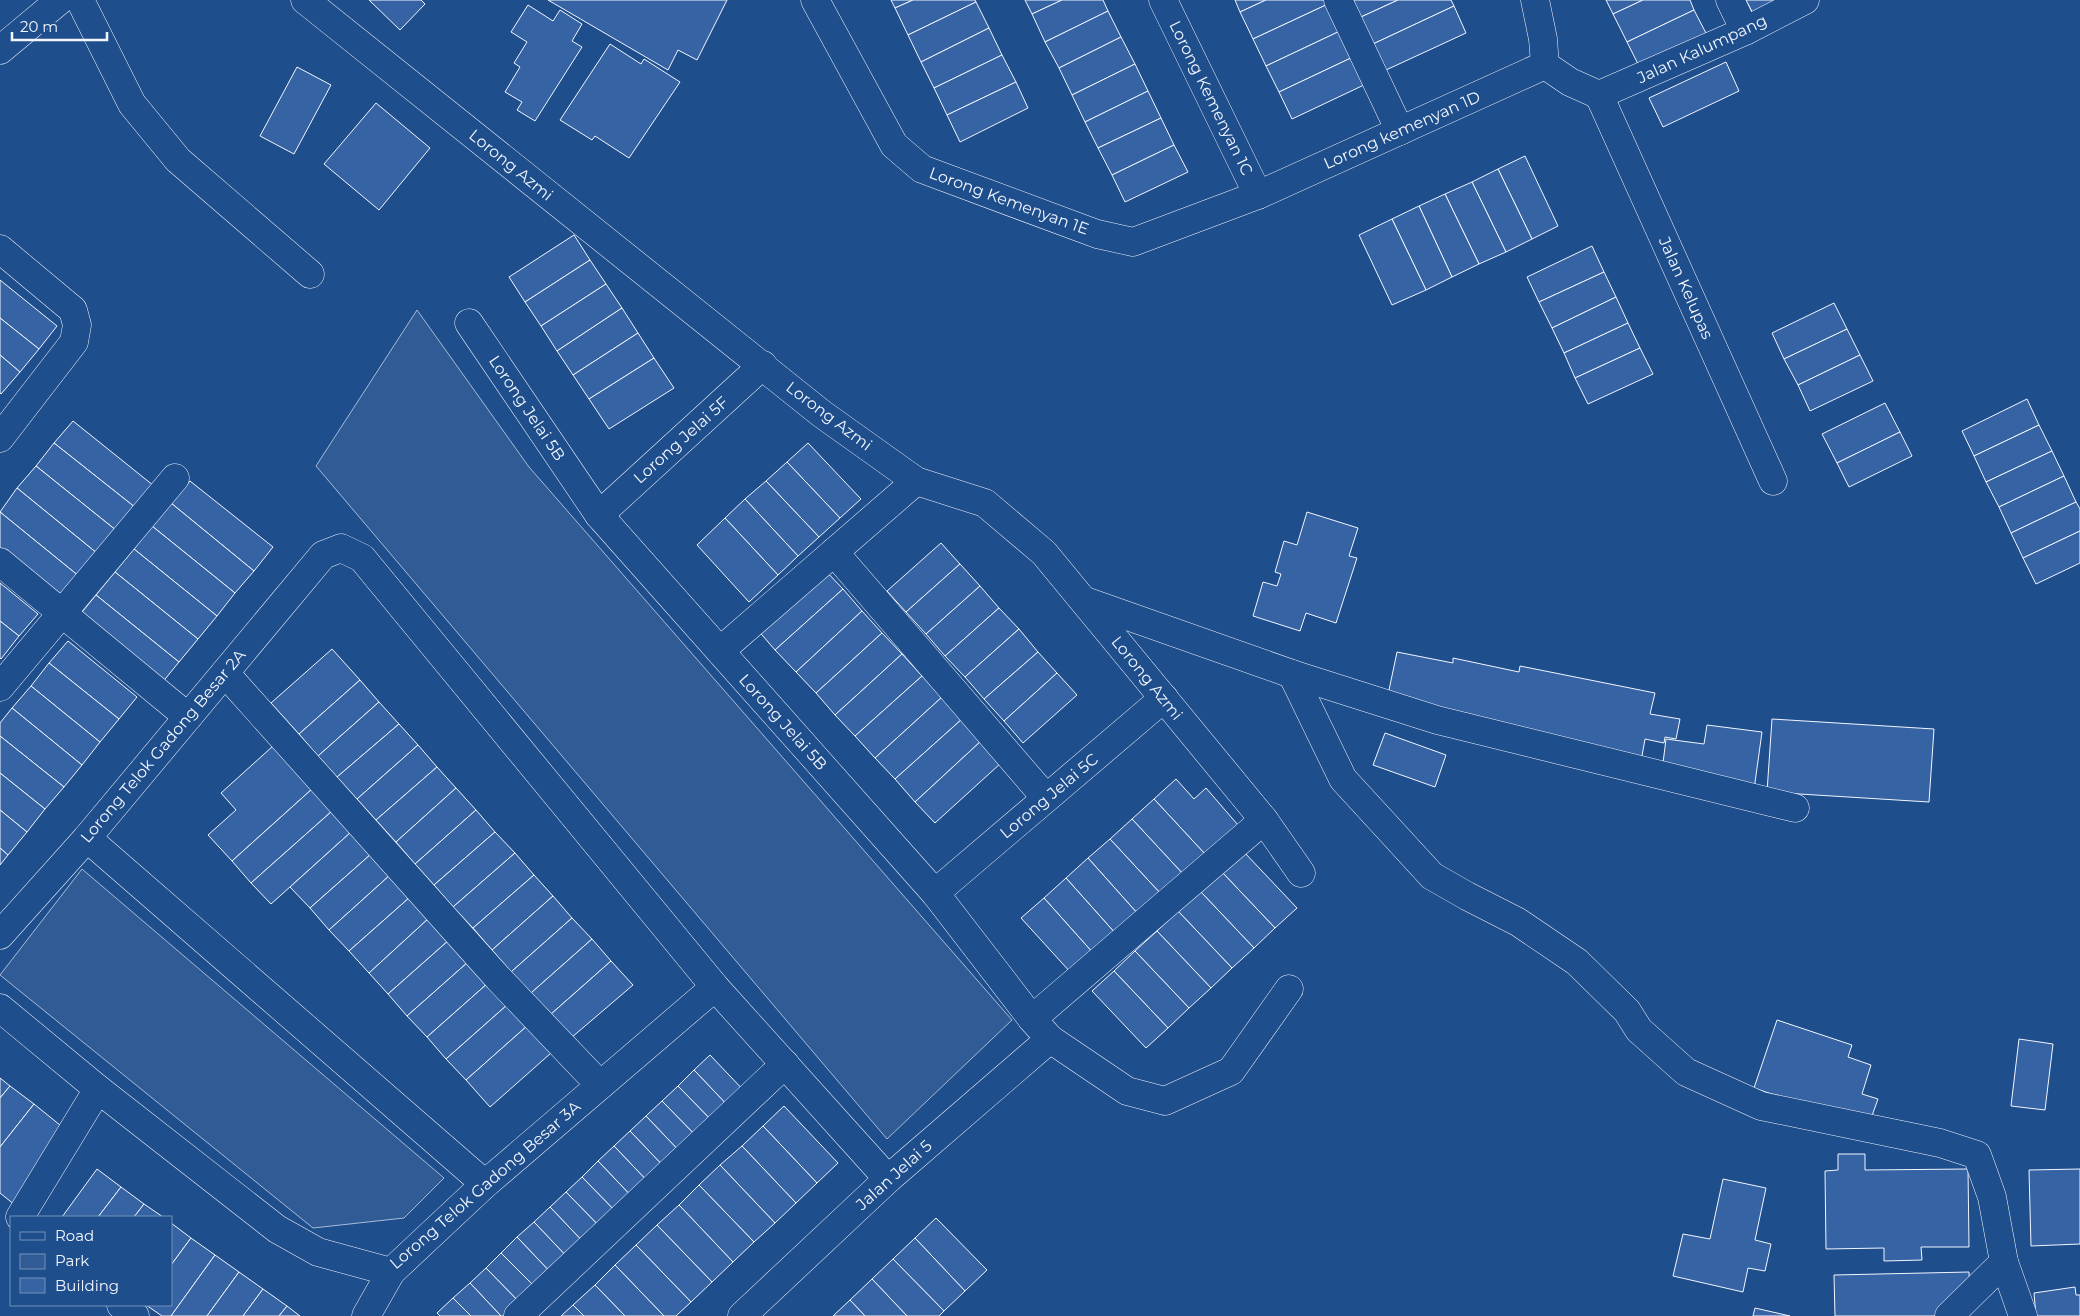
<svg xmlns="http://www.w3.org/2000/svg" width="2080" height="1316" font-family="Montserrat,sans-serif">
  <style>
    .green { fill: #305b95; stroke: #a8bbd7 }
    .building { fill: #3563a3; stroke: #f2f6ff }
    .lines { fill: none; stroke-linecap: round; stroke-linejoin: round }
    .minor-casing { stroke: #f2f6ff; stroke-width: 29 }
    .minor { stroke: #1f4e8c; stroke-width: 28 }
    .labels { text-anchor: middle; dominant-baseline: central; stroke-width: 4; stroke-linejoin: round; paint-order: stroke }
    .street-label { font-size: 16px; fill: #f2f6ff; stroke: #1f4e8c }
  </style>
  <rect width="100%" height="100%" fill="#1f4e8c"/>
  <!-- green -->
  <g class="green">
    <polygon points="417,310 529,467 1012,1020 887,1139 316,466"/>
    <polygon points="82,869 444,1178 404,1218 313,1228 0,975"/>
  </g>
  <!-- building -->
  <g class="building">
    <polygon points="369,0 421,0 425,4 400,30"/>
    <polygon points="548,0 727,0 697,60 678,50 668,70"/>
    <polygon points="891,0 913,0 895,8"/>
    <polygon points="913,0 975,0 976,2 908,35 895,8"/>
    <polygon points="1025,0 1062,0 1032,14"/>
    <polygon points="1062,0 1103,0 1108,11 1045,42 1032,14"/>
    <polygon points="1235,0 1266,0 1240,12"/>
    <polygon points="1266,0 1326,0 1328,4 1253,39 1240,12"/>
    <polygon points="1353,0 1398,0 1361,17"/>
    <polygon points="1398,0 1451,0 1454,6 1373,44 1361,17"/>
    <polygon points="1606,0 1643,0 1613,14"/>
    <polygon points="1643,0 1690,0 1694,10 1627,42 1613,14"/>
    <polygon points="1746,0 1791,0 1755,17"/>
    <polygon points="976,2 989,28 921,62 908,35"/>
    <polygon points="1328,4 1340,31 1266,66 1253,39"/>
    <polygon points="528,5 553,21 560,10 582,24 572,41 582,47 535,121 517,110 522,102 505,92 520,67 514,63 527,42 511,32"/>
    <polygon points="1454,6 1466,33 1386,70 1373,44"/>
    <polygon points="1694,10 1708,37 1641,70 1627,42"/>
    <polygon points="1108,11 1121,37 1059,68 1045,42"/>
    <polygon points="989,28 1002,55 934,88 921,62"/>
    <polygon points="1340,31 1353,57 1279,92 1266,66"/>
    <polygon points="1121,37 1135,64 1072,95 1059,68"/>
    <polygon points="610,44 641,64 644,59 680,82 629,158 595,136 592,140 560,120"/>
    <polygon points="1002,55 1016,82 947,115 934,88"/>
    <polygon points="1353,57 1366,84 1292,119 1279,92"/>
    <polygon points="1726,62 1739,91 1663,127 1649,98"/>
    <polygon points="1135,64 1148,91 1085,122 1072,95"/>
    <polygon points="297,67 331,85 294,154 260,136"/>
    <polygon points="1016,82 1028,108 960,142 947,115"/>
    <polygon points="1148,91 1161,118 1098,148 1085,122"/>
    <polygon points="376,103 430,148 379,210 324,164"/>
    <polygon points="1161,118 1174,145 1112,175 1098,148"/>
    <polygon points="1174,145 1188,172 1125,202 1112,175"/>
    <polygon points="1525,156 1558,226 1532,239 1498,169"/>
    <polygon points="1498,169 1532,239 1506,252 1472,182"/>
    <polygon points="1472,182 1506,252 1479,264 1445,194"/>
    <polygon points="1445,194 1479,264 1452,277 1419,206"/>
    <polygon points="1419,206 1452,277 1426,290 1392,219"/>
    <polygon points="1392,219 1426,290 1392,305 1359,235"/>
    <polygon points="574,235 590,260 525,302 509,277"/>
    <polygon points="1592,246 1604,272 1539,302 1527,277"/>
    <polygon points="590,260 606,284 541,326 525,302"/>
    <polygon points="1604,272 1616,297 1552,328 1539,302"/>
    <polygon points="0,280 57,326 39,349 0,318"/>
    <polygon points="606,284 622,308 557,351 541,326"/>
    <polygon points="1616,297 1628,323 1564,353 1552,328"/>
    <polygon points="1834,303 1847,329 1784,359 1772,333"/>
    <polygon points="622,308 638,333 573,375 557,351"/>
    <polygon points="0,318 39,349 20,372 0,355"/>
    <polygon points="1628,323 1640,348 1575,378 1564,353"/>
    <polygon points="1847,329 1860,355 1798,385 1784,359"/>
    <polygon points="638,333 654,358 589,399 573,375"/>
    <polygon points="1640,348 1653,374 1588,404 1575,378"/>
    <polygon points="0,355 20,372 1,394 0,393"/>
    <polygon points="1860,355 1873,381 1810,411 1798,385"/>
    <polygon points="654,358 674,388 609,429 589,399"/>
    <polygon points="2027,399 2039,425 1974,456 1962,431"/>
    <polygon points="1885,403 1900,432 1837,463 1822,434"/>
    <polygon points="73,421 154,486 136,508 54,443"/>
    <polygon points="2039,425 2052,451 1986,482 1974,456"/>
    <polygon points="1900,432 1912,456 1849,487 1837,463"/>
    <polygon points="54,443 136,508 117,531 36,466"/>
    <polygon points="808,443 861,499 840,518 787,462"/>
    <polygon points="2052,451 2064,476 1999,507 1986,482"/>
    <polygon points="787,462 840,518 819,537 766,481"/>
    <polygon points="36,466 117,531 98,554 17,488"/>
    <polygon points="2064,476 2076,502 2011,533 1999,507"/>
    <polygon points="190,481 273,547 254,571 171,503"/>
    <polygon points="766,481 819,537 798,556 745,499"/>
    <polygon points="17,488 98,554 80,577 0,512"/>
    <polygon points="745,499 798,556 778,575 725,518"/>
    <polygon points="2076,502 2080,509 2080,531 2023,558 2011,533"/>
    <polygon points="171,503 254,571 235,593 152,526"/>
    <polygon points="0,512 80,577 61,599 0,550"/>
    <polygon points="1307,512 1358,528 1349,556 1357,558 1336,623 1306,613 1300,631 1253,616 1263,582 1277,586 1281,574 1275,572 1284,541 1297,545"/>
    <polygon points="725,518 778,575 749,602 697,545"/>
    <polygon points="152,526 235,593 217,616 134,549"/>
    <polygon points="2080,531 2080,563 2036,584 2023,558"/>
    <polygon points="941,543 960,564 906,612 887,591"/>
    <polygon points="134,549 217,616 198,639 115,572"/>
    <polygon points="960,564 980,586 926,634 906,612"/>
    <polygon points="823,568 843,589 775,650 756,628"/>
    <polygon points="115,572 198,639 179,662 96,595"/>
    <polygon points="0,583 38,614 19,636 0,621"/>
    <polygon points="980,586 999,608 945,656 926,634"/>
    <polygon points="843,589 862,611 796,672 775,650"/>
    <polygon points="96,595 179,662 161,684 78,617"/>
    <polygon points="999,608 1019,629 965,677 945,656"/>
    <polygon points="862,611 882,633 816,693 796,672"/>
    <polygon points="0,621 19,636 1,659 0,658"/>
    <polygon points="1019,629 1038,652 984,699 965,677"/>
    <polygon points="882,633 902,654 835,715 816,693"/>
    <polygon points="68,641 137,697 119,719 49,663"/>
    <polygon points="332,649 360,680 299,734 271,703"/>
    <polygon points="1038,652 1057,673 1004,721 984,699"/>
    <polygon points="1397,652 1453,663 1453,658 1519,672 1520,666 1655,693 1650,714 1680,719 1676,739 1665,737 1664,743 1645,739 1640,767 1385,709"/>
    <polygon points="902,654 922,676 855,736 835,715"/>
    <polygon points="49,663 119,719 100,742 31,686"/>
    <polygon points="1057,673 1077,695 1023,743 1004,721"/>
    <polygon points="922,676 942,697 875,758 855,736"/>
    <polygon points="360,680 379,702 318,756 299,734"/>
    <polygon points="31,686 100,742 82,765 12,708"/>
    <polygon points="942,697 962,719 895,779 875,758"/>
    <polygon points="379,702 399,724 337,777 318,756"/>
    <polygon points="12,708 82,765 64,787 0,736 0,723"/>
    <polygon points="962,719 981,741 915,802 895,779"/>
    <polygon points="1772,719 1934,729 1929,802 1767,792"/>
    <polygon points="399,724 418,745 357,799 337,777"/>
    <polygon points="1707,725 1762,732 1753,797 1661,779 1666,739 1704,744"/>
    <polygon points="1385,733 1446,755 1435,787 1373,765"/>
    <polygon points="0,736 64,787 45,809 0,773"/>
    <polygon points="981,741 1001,763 935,823 915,802"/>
    <polygon points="418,745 437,767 376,820 357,799"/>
    <polygon points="273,746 312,789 232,861 208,835 236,810 221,793"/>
    <polygon points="437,767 456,788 396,842 376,820"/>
    <polygon points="0,773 45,809 27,832 0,810"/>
    <polygon points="1176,779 1194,799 1206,788 1238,825 1205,854 1154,799"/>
    <polygon points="456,788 476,810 415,864 396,842"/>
    <polygon points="312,789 332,811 251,883 232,861"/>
    <polygon points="1154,799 1205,854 1183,874 1132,819"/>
    <polygon points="0,810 27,832 8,855 0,848"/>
    <polygon points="476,810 495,832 434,885 415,864"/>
    <polygon points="332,811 351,832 271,904 251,883"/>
    <polygon points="1132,819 1183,874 1161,894 1110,839"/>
    <polygon points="351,832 371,854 310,908 290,887"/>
    <polygon points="495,832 515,853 453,907 434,885"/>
    <polygon points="1110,839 1161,894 1138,914 1088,858"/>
    <polygon points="0,848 8,855 0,865"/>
    <polygon points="1243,851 1297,908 1275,928 1221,871"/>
    <polygon points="515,853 534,875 473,928 453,907"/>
    <polygon points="371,854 390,875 329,930 310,908"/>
    <polygon points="1088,858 1138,914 1116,934 1066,878"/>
    <polygon points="1221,871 1275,928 1254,948 1200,891"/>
    <polygon points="390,875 410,897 349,951 329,930"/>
    <polygon points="534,875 553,896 492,950 473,928"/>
    <polygon points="1066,878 1116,934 1094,954 1044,898"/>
    <polygon points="1200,891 1254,948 1232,968 1178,911"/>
    <polygon points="553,896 572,918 511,972 492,950"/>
    <polygon points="410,897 429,918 369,973 349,951"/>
    <polygon points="1044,898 1094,954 1072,974 1021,918"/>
    <polygon points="1178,911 1232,968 1211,988 1157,931"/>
    <polygon points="429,918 449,940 388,994 369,973"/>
    <polygon points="572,918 592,939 531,993 511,972"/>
    <polygon points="1157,931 1211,988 1189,1008 1135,951"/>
    <polygon points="592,939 611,961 550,1015 531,993"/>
    <polygon points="449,940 468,962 407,1016 388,994"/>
    <polygon points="1135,951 1189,1008 1168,1028 1114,971"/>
    <polygon points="611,961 633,985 571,1038 550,1015"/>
    <polygon points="468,962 488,983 427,1037 407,1016"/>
    <polygon points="1114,971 1168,1028 1146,1048 1092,991"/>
    <polygon points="488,983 507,1005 446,1059 427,1037"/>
    <polygon points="507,1005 527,1026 466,1080 446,1059"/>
    <polygon points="1777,1020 1852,1045 1848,1057 1871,1065 1862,1094 1878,1099 1868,1127 1754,1088"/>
    <polygon points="527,1026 551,1053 490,1107 466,1080"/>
    <polygon points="2019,1039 2053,1044 2045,1110 2011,1106"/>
    <polygon points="710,1055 748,1095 732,1110 694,1070"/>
    <polygon points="694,1070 732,1110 716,1125 678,1086"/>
    <polygon points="0,1078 10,1086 0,1098"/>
    <polygon points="10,1086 34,1104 0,1147 0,1098"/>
    <polygon points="678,1086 716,1125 700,1140 662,1101"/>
    <polygon points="662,1101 700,1140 684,1156 646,1116"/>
    <polygon points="34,1104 71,1134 15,1205 0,1193 0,1147"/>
    <polygon points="784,1106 838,1163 817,1183 763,1126"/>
    <polygon points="646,1116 684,1156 668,1171 630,1131"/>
    <polygon points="763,1126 817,1183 796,1203 742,1146"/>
    <polygon points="630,1131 668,1171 652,1186 614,1146"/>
    <polygon points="614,1146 652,1186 636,1201 598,1161"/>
    <polygon points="742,1146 796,1203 775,1223 720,1165"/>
    <polygon points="1838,1154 1865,1154 1865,1170 1968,1169 1969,1247 1921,1247 1922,1260 1884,1261 1884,1248 1826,1249 1825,1171 1838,1170"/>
    <polygon points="598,1161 636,1201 620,1216 582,1177"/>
    <polygon points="720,1165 775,1223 754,1242 699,1185"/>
    <polygon points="97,1169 121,1187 98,1217 62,1217"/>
    <polygon points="2080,1169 2080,1244 2031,1246 2029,1170"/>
    <polygon points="582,1177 620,1216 604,1231 566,1192"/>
    <polygon points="1723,1179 1766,1188 1755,1240 1771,1244 1765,1271 1748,1268 1743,1292 1673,1276 1683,1234 1710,1239"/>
    <polygon points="699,1185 754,1242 733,1262 679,1205"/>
    <polygon points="121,1187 144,1204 134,1217 98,1217"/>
    <polygon points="566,1192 604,1231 588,1247 550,1207"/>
    <polygon points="144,1204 163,1217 134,1217"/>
    <polygon points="679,1205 733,1262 712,1282 657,1225"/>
    <polygon points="550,1207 588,1247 571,1261 534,1222"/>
    <polygon points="936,1218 987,1270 965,1291 915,1238"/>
    <polygon points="534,1222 571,1261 555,1277 517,1237"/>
    <polygon points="171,1223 191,1238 171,1265"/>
    <polygon points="657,1225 712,1282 691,1302 636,1245"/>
    <polygon points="517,1237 555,1277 540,1292 501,1253"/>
    <polygon points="191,1238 215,1255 171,1316 162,1316 146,1305 171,1305 171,1265"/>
    <polygon points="915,1238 965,1291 944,1311 893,1259"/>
    <polygon points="636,1245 691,1302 676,1316 664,1316 615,1265"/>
    <polygon points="501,1253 540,1292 524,1307 486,1268"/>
    <polygon points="215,1255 239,1272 207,1316 171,1316"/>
    <polygon points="893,1259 944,1311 939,1316 907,1316 872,1279"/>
    <polygon points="615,1265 664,1316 625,1316 595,1285"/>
    <polygon points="486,1268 524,1307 514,1316 501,1316 470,1283"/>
    <polygon points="239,1272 263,1289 243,1316 207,1316"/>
    <polygon points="1969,1272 1970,1304 1958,1316 1835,1316 1834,1275"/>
    <polygon points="872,1279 907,1316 865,1316 850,1300"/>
    <polygon points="470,1283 501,1316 471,1316 453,1298"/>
    <polygon points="595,1285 625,1316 584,1316 573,1305"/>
    <polygon points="2075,1287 2076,1295 2080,1295 2080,1316 2036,1316 2034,1293"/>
    <polygon points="263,1289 287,1306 279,1316 243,1316"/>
    <polygon points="453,1298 471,1316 440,1316 437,1313"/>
    <polygon points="850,1300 865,1316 833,1316"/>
    <polygon points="573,1305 584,1316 561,1316"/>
    <polygon points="287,1306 300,1316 279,1316"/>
    <polygon points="1755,1308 1790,1316 1753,1316"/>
  </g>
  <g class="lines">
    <!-- minor casing -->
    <g class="minor-casing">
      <g id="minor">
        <polyline points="80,0 132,104 178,160 310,274"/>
        <polyline points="305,0 822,414 916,481 985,503 1044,553 1264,820 1301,873"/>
        <polyline points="815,0 894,145 922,169 1097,234 1133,242 1258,195 1545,65"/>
        <polyline points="1163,0 1258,195"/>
        <polyline points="1338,0 1400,131"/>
        <polyline points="1535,0 1543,39 1545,65 1570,82 1599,95"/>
        <polyline points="1730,0 1745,31"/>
        <polyline points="0,50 60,0"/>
        <polyline points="1599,95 1773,481"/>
        <polyline points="1599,95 1745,31 1805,0"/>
        <polyline points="0,249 73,310 77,325 74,342 0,438"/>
        <polyline points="469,323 599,515 935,893 1032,1019 1050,1039 1127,1091 1165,1101 1231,1071 1289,989"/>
        <polyline points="599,515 763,365"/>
        <polyline points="834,552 1046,798"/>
        <polyline points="0,562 188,717"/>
        <polyline points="1085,601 1292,674 1437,720 1795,808"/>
        <polyline points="720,651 916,481"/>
        <polyline points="225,673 498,978 600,1085"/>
        <polyline points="1292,674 1343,779 1432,876 1467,896 1518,922 1577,962 1627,1011 1639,1030 1686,1072 1761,1106 1940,1143 1977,1155 1992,1197 2004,1262 2023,1316"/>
        <polyline points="0,687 175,478"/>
        <polyline points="87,838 485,1184"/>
        <polyline points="935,893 1164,698"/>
        <polyline points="0,935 87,838 323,555 341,548 362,558 715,987 888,1179"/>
        <polyline points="0,1008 98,1089 277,1229 318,1252 391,1272 485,1184 715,987"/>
        <polyline points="1032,1019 1264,820"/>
        <polyline points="20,1217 98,1089"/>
        <polyline points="121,1305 135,1316"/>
        <polyline points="366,1316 391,1272"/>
        <polyline points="518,1316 785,1064"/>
        <polyline points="742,1316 888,1179 1050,1039"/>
        <polyline points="1949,1316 2004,1262"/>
      </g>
    </g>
    <!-- minor -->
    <use href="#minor" class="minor"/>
  </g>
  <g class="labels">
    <!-- street labels -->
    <g class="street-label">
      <text transform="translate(1702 49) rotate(-25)">Jalan Kalumpang</text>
      <text transform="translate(1211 98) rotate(64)">Lorong Kemenyan 1C</text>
      <text transform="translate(1402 130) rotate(-24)">Lorong kemenyan 1D</text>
      <text transform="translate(511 165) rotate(39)">Lorong Azmi</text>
      <text transform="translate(1009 201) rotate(20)">Lorong Kemenyan 1E</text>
      <text transform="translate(1686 288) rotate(66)">Jalan Kelupas</text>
      <text transform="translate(527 408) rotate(56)">Lorong Jelai 5B</text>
      <text transform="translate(829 416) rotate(37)">Lorong Azmi</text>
      <text transform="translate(681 440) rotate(-42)">Lorong Jelai 5F</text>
      <text transform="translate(1147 678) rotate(51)">Lorong Azmi</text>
      <text transform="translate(783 722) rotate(48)">Lorong Jelai 5B</text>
      <text transform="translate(163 746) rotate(-50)">Lorong Telok Gadong Besar 2A</text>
      <text transform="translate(1049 796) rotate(-40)">Lorong Jelai 5C</text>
      <text transform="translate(894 1175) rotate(-42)">Jalan Jelai 5</text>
      <text transform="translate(485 1185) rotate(-41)">Lorong Telok Gadong Besar 3A</text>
    </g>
  </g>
  <!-- legend -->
  <rect x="10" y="1216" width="162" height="90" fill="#1f4e8c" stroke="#7391ba"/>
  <rect x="20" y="1232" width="25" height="8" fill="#1f4e8c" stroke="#7391ba"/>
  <text x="55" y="1241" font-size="15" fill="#f2f6ff">Road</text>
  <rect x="20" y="1254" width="25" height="15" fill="#305b95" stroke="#7391ba"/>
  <text x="55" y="1266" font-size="15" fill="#f2f6ff">Park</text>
  <rect x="20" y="1278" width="25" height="15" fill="#3563a3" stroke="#7391ba"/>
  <text x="55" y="1291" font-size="15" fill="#f2f6ff">Building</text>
  <!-- scale -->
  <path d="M12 32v8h95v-8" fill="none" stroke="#f2f6ff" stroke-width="2.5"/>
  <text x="20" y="32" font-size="15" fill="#f2f6ff" stroke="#1f4e8c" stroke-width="4" paint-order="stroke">20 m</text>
</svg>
